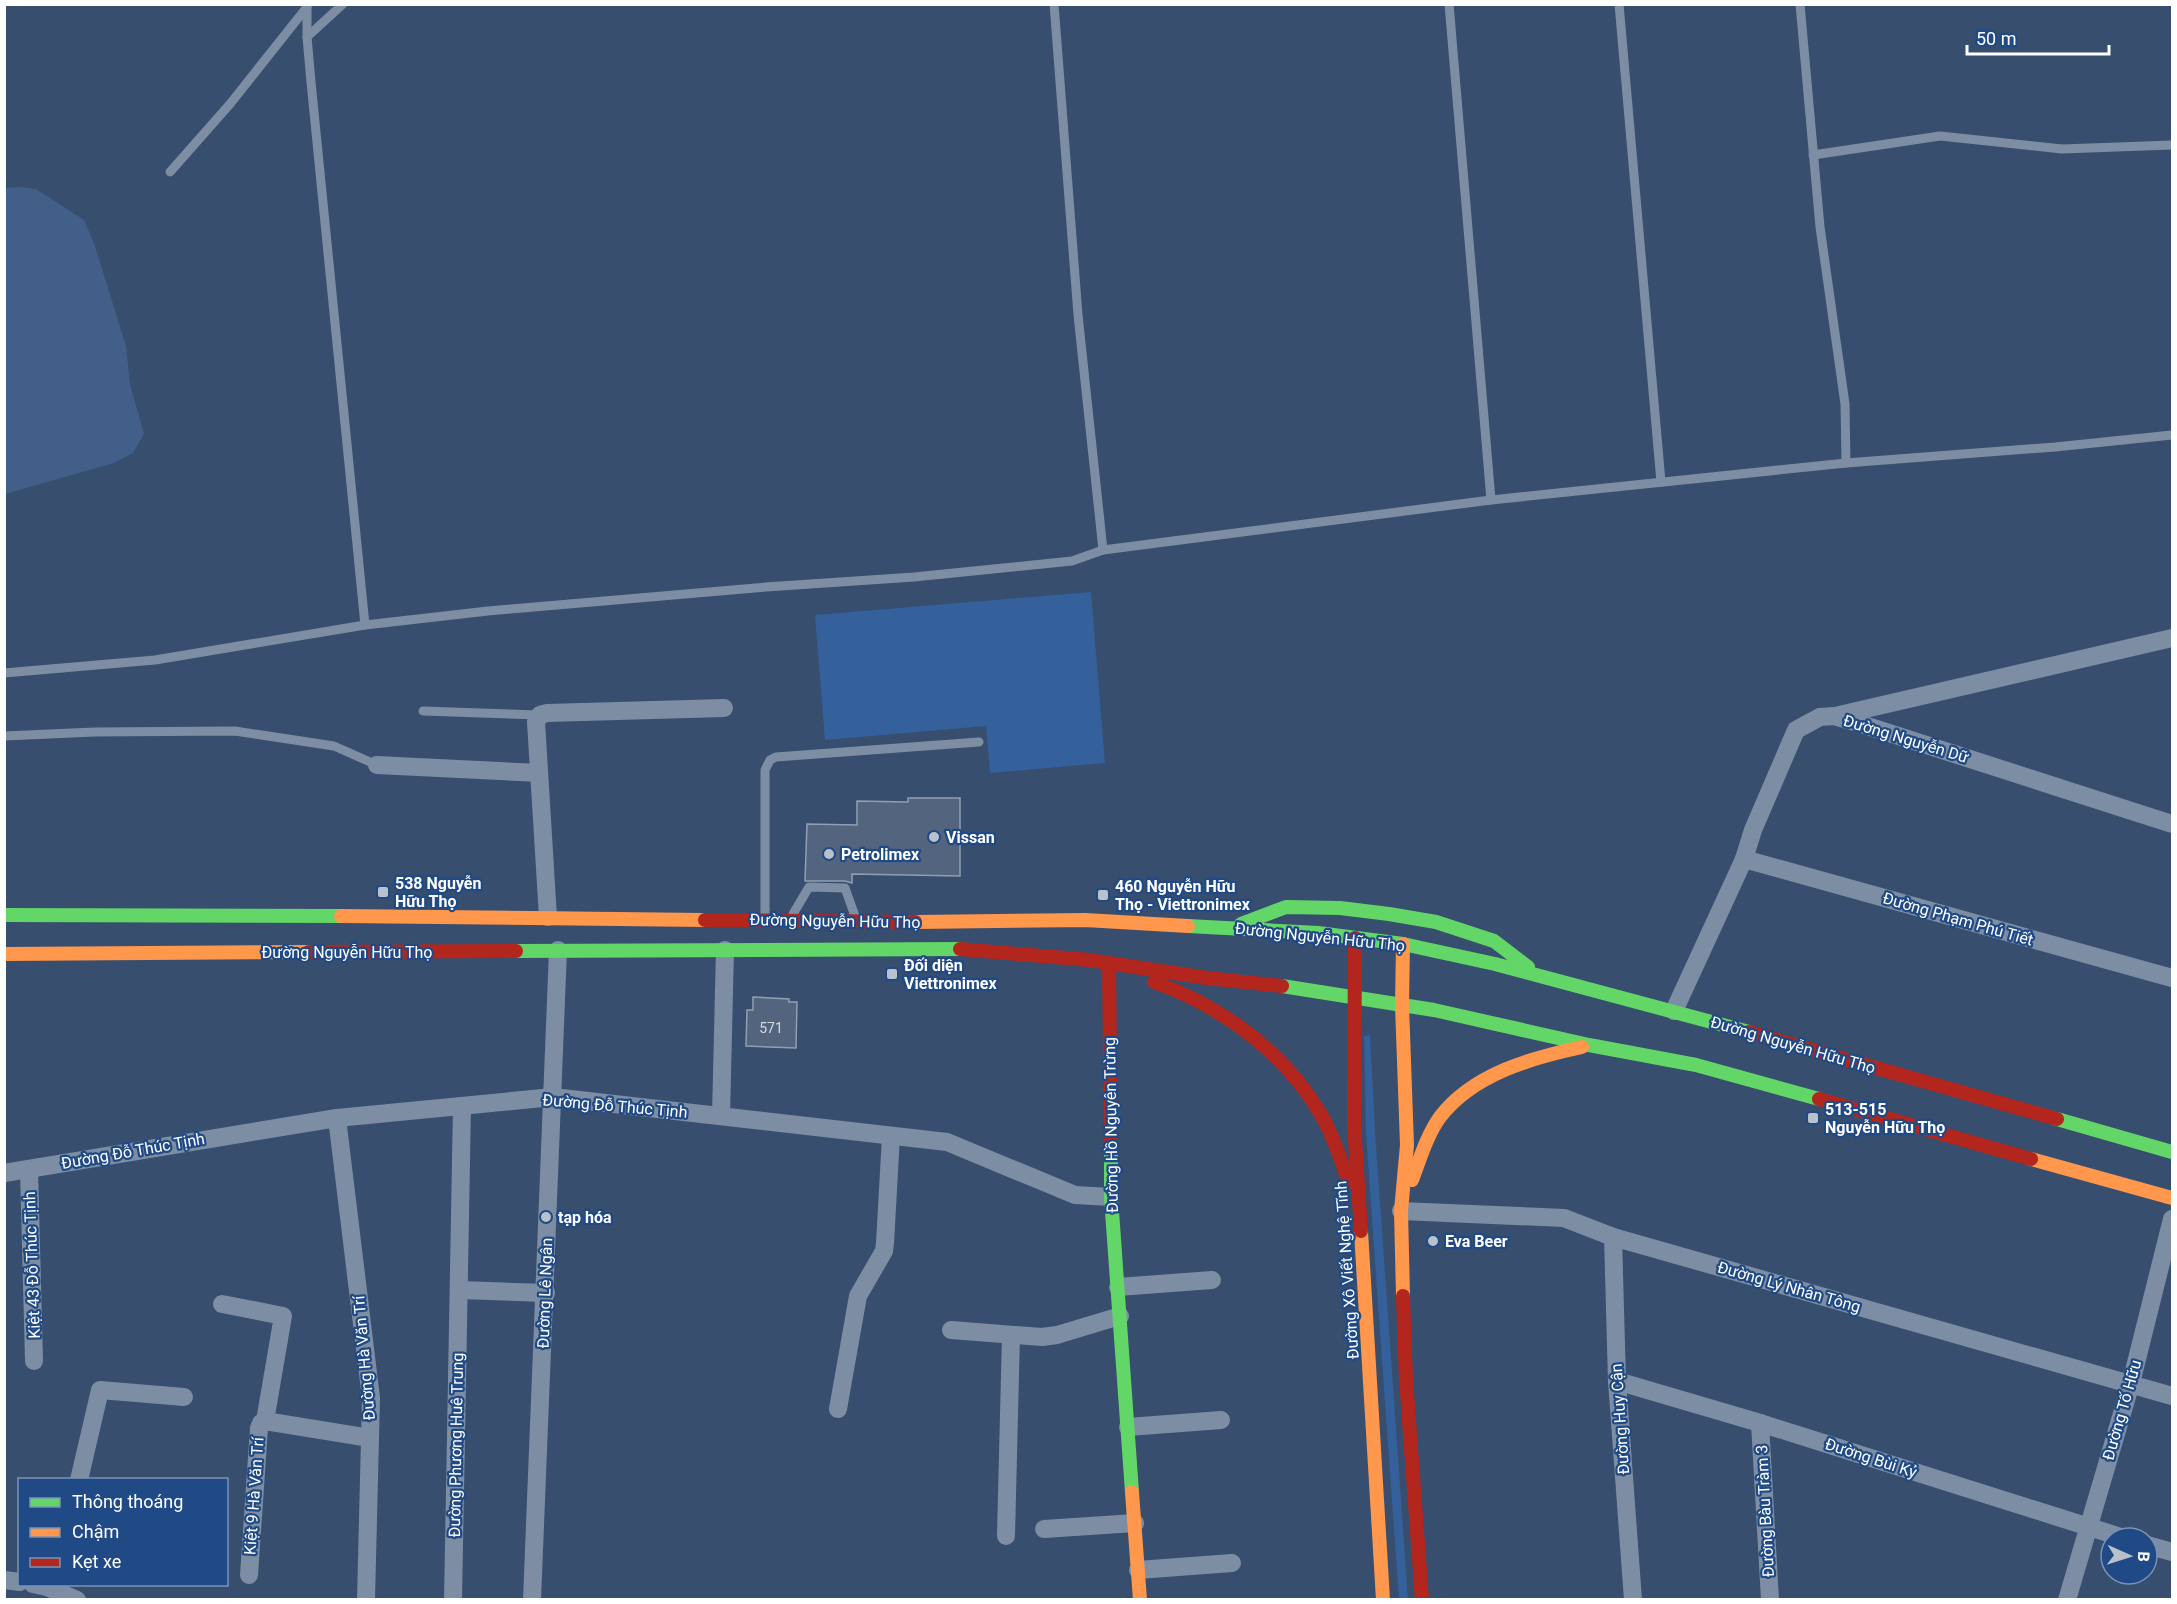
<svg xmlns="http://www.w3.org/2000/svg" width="2177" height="1604" font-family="Roboto,sans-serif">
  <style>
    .green { fill: #34609b }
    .water { fill: #415f88 }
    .building { fill: #53657e; stroke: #919fb2; stroke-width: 1.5 }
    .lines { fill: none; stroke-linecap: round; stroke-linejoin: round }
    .lane { stroke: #7d8ea4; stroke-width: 9 }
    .street { stroke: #7d8ea4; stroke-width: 18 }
    .fast { stroke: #63d668; stroke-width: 14 }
    .slow { stroke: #ff974d; stroke-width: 14 }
    .jam { stroke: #b3261e; stroke-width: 14 }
    .poi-dot { fill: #b9c1cc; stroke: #204a85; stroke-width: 2 }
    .labels { text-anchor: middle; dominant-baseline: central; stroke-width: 4.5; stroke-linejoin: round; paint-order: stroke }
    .number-label { font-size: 14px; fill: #d4d8df }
    .street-label { font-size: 16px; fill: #fff; stroke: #204a85 }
    .poi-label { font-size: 16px; font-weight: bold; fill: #fff; stroke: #204a85; text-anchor: start }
  </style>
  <rect width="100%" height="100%" fill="#374e6e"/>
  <!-- green -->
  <g class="green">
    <polygon points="1091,592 1105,763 990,773 986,726 825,740 815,615"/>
    <polygon points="1370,1035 1375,1131 1408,1599 1399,1599 1366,1134 1364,1036"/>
  </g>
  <!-- water -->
  <polygon class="water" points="20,187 36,189 84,220 94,243 126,346 130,384 144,434 133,453 114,463 5,494 5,188"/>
  <!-- building -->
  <g class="building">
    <polygon points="908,798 960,798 960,876 852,874 852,883 845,881 805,881 807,824 857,825 857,801 908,802"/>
    <polygon points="753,997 789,999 789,1002 797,1002 796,1048 746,1046 747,1010 753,1010"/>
  </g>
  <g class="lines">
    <!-- lane -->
    <g class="lane">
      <polyline points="307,4 307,37 311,82 365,625"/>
      <polyline points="1054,4 1078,315 1103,550"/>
      <polyline points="1449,4 1491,500"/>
      <polyline points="1619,4 1661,482"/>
      <polyline points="1800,4 1820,227 1845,404 1846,463"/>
      <polyline points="307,37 343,4"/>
      <polyline points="1813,155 1940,136 2062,149 2172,145"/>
      <polyline points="170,172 230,104 307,7"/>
      <polyline points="4,673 155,660 365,625 488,611 766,587 914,577 1072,561 1103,550 1491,500 1846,463 2055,447 2172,435"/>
      <polyline points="423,711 540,715"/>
      <polyline points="4,736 95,732 235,731 334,746 377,765"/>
      <polyline points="793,914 809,887 845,888 855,916"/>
      <polyline points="765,915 765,770 770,760 776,757 979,742"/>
    </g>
    <!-- street -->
    <g class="street">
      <polyline points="1835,716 2172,638"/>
      <polyline points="377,765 539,773"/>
      <polyline points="1744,859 2172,978"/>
      <polyline points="548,917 536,722 540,715 547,713 724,708"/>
      <polyline points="1674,1011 1744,859 1753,830 1796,730 1820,717 1834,716 1855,722 2172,824"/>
      <polyline points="721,1116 725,950"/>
      <polyline points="337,1118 371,1398 366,1600"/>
      <polyline points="29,1169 34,1361"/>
      <polyline points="4,1173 337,1118 553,1097 947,1142 1075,1195 1111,1197"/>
      <polyline points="1401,1211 1564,1218 1613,1237 2172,1396"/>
      <polyline points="1613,1237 1617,1381 1633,1600"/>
      <polyline points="1118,1287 1212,1280"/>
      <polyline points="460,1290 546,1293"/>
      <polyline points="222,1304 283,1316 265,1421"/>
      <polyline points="951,1330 1042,1337 1057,1335 1120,1316"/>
      <polyline points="1617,1381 1760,1423 2124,1538"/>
      <polyline points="838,1409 858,1296 884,1251 885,1243 891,1136"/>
      <polyline points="1760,1423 1770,1600"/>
      <polyline points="1128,1427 1221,1420"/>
      <polyline points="79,1480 100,1390 184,1397"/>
      <polyline points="1044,1529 1135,1523"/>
      <polyline points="1006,1536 1011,1335"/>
      <polyline points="2147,1545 2172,1552"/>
      <polyline points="1138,1570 1232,1563"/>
      <polyline points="249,1575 259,1428 261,1423 265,1421 370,1438"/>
      <polyline points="4,1580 20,1582"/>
      <polyline points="33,1584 47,1587 77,1600"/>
      <polyline points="453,1600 462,1106"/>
      <polyline points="532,1600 558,950"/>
      <polyline points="2067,1600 2131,1383 2172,1219"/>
    </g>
    <!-- fast -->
    <g class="fast">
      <polyline points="4,915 341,916"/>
      <polyline points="1241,924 1286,907 1340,908 1389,914 1436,922 1494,941 1528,967"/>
      <polyline points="1188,926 1318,933 1403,944 1495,964 1749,1032"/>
      <polyline points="516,951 960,949"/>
      <polyline points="1282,986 1434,1010 1589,1045 1696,1065 1819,1099"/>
      <polyline points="2057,1119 2172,1152"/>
      <polyline points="1111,1147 1111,1197 1132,1492"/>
    </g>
    <!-- slow -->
    <g class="slow">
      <polyline points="341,916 705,920"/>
      <polyline points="915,922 1085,920 1188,926"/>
      <polyline points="1403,944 1402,1005 1407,1145 1401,1211 1403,1296"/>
      <polyline points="4,954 309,952"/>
      <polyline points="2031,1159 2172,1198"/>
      <path d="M1412,1180C1420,1159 1427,1135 1440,1117C1473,1074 1531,1058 1582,1047"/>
      <polyline points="1361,1231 1383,1600"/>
      <polyline points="1132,1492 1140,1600"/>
    </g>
    <!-- jam -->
    <g class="jam">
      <polyline points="705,920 915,922"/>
      <polyline points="1355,938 1354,1126 1361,1231"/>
      <polyline points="960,949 1089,960 1207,978 1282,986"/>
      <polyline points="309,952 516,951"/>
      <polyline points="1109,964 1111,1147"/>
      <path d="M1154,982C1222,1006 1287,1054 1323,1118C1334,1138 1341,1161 1349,1182"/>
      <polyline points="1749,1032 2057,1119"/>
      <polyline points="1819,1099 2031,1159"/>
      <polyline points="1403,1296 1406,1379 1422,1600"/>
    </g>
  </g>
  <!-- markers -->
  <g class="poi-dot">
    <circle cx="934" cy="837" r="6"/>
    <circle cx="829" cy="854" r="6"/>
    <rect x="377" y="886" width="12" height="12" rx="3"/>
    <rect x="1097" y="889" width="12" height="12" rx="3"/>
    <rect x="886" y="968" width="12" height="12" rx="3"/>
    <rect x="1807" y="1112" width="12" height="12" rx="3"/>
    <circle cx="546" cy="1217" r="6"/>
    <circle cx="1433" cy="1241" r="6"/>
  </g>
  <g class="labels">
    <!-- number labels -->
    <g class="number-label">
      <text x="771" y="1028">571</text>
    </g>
    <!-- street labels -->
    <g class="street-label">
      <text transform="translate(1906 739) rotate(17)">Đường Nguyễn Dữ</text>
      <text transform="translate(1958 919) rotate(16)">Đường Phạm Phú Tiết</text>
      <text transform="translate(835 921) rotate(1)">Đường Nguyễn Hữu Thọ</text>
      <text transform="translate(1320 937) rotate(6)">Đường Nguyễn Hữu Thọ</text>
      <text x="347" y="952">Đường Nguyễn Hữu Thọ</text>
      <text transform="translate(1793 1045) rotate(16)">Đường Nguyễn Hữu Thọ</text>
      <text transform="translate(615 1106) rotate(5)">Đường Đỗ Thúc Tịnh</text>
      <text transform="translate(1111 1125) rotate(-91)">Đường Hồ Nguyên Trừng</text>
      <text transform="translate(133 1151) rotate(-10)">Đường Đỗ Thúc Tịnh</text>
      <text transform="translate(32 1265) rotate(-92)">Kiệt 43 Đỗ Thúc Tịnh</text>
      <text transform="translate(1347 1270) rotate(-94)">Đường Xô Viết Nghệ Tĩnh</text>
      <text transform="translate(1789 1287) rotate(16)">Đường Lý Nhân Tông</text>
      <text transform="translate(545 1293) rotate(-88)">Đường Lê Ngân</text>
      <text transform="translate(364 1358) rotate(-95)">Đường Hà Văn Trí</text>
      <text transform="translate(2122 1410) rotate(-74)">Đường Tố Hữu</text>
      <text transform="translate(1620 1419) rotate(-94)">Đường Huy Cận</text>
      <text transform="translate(456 1445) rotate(-89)">Đường Phương Huê Trung</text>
      <text transform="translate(1871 1458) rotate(18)">Đường Bùi Kỷ</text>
      <text transform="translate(254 1496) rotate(-86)">Kiệt 9 Hà Văn Trí</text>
      <text transform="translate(1765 1511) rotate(-93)">Đường Bàu Tràm 3</text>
    </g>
    <!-- poi labels -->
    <g class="poi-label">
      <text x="946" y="837">Vissan</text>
      <text x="841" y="854">Petrolimex</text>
      <text x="395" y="883">538 Nguyễn<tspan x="395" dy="18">Hữu Thọ</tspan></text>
      <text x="1115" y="886">460 Nguyễn Hữu<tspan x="1115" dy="18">Thọ - Viettronimex</tspan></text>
      <text x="904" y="965">Đối diện<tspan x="904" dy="18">Viettronimex</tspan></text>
      <text x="1825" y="1109">513-515<tspan x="1825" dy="18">Nguyễn Hữu Thọ</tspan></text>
      <text x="558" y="1217">tạp hóa</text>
      <text x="1445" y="1241">Eva Beer</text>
    </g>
  </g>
  <!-- border -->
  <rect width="2177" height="1604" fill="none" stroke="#ffffff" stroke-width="12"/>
  <!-- legend -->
  <rect x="18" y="1478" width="210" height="108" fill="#204a85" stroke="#7992b6" stroke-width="1.5"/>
  <rect x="30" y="1498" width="30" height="9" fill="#63d668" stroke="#7992b6" stroke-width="1.5"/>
  <text x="72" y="1508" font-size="18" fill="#ffffff">Thông thoáng</text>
  <rect x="30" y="1528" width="30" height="9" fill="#ff974d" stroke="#7992b6" stroke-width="1.5"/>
  <text x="72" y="1538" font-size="18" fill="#ffffff">Chậm</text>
  <rect x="30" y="1558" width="30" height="9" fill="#b3261e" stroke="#7992b6" stroke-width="1.5"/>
  <text x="72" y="1568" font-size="18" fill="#ffffff">Kẹt xe</text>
  <!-- north arrow -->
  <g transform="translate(2129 1556) rotate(93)"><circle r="28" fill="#204a85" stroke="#7992b6" stroke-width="1.5"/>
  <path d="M0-4.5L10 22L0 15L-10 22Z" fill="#b9c1cc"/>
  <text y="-9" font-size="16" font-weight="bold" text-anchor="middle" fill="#ffffff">B</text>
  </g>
  <!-- scale -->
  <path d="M1967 45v9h142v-9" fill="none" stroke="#ffffff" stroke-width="3"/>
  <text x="1976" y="45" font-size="18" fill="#ffffff" stroke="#204a85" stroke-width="4.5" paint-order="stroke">50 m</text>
</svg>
